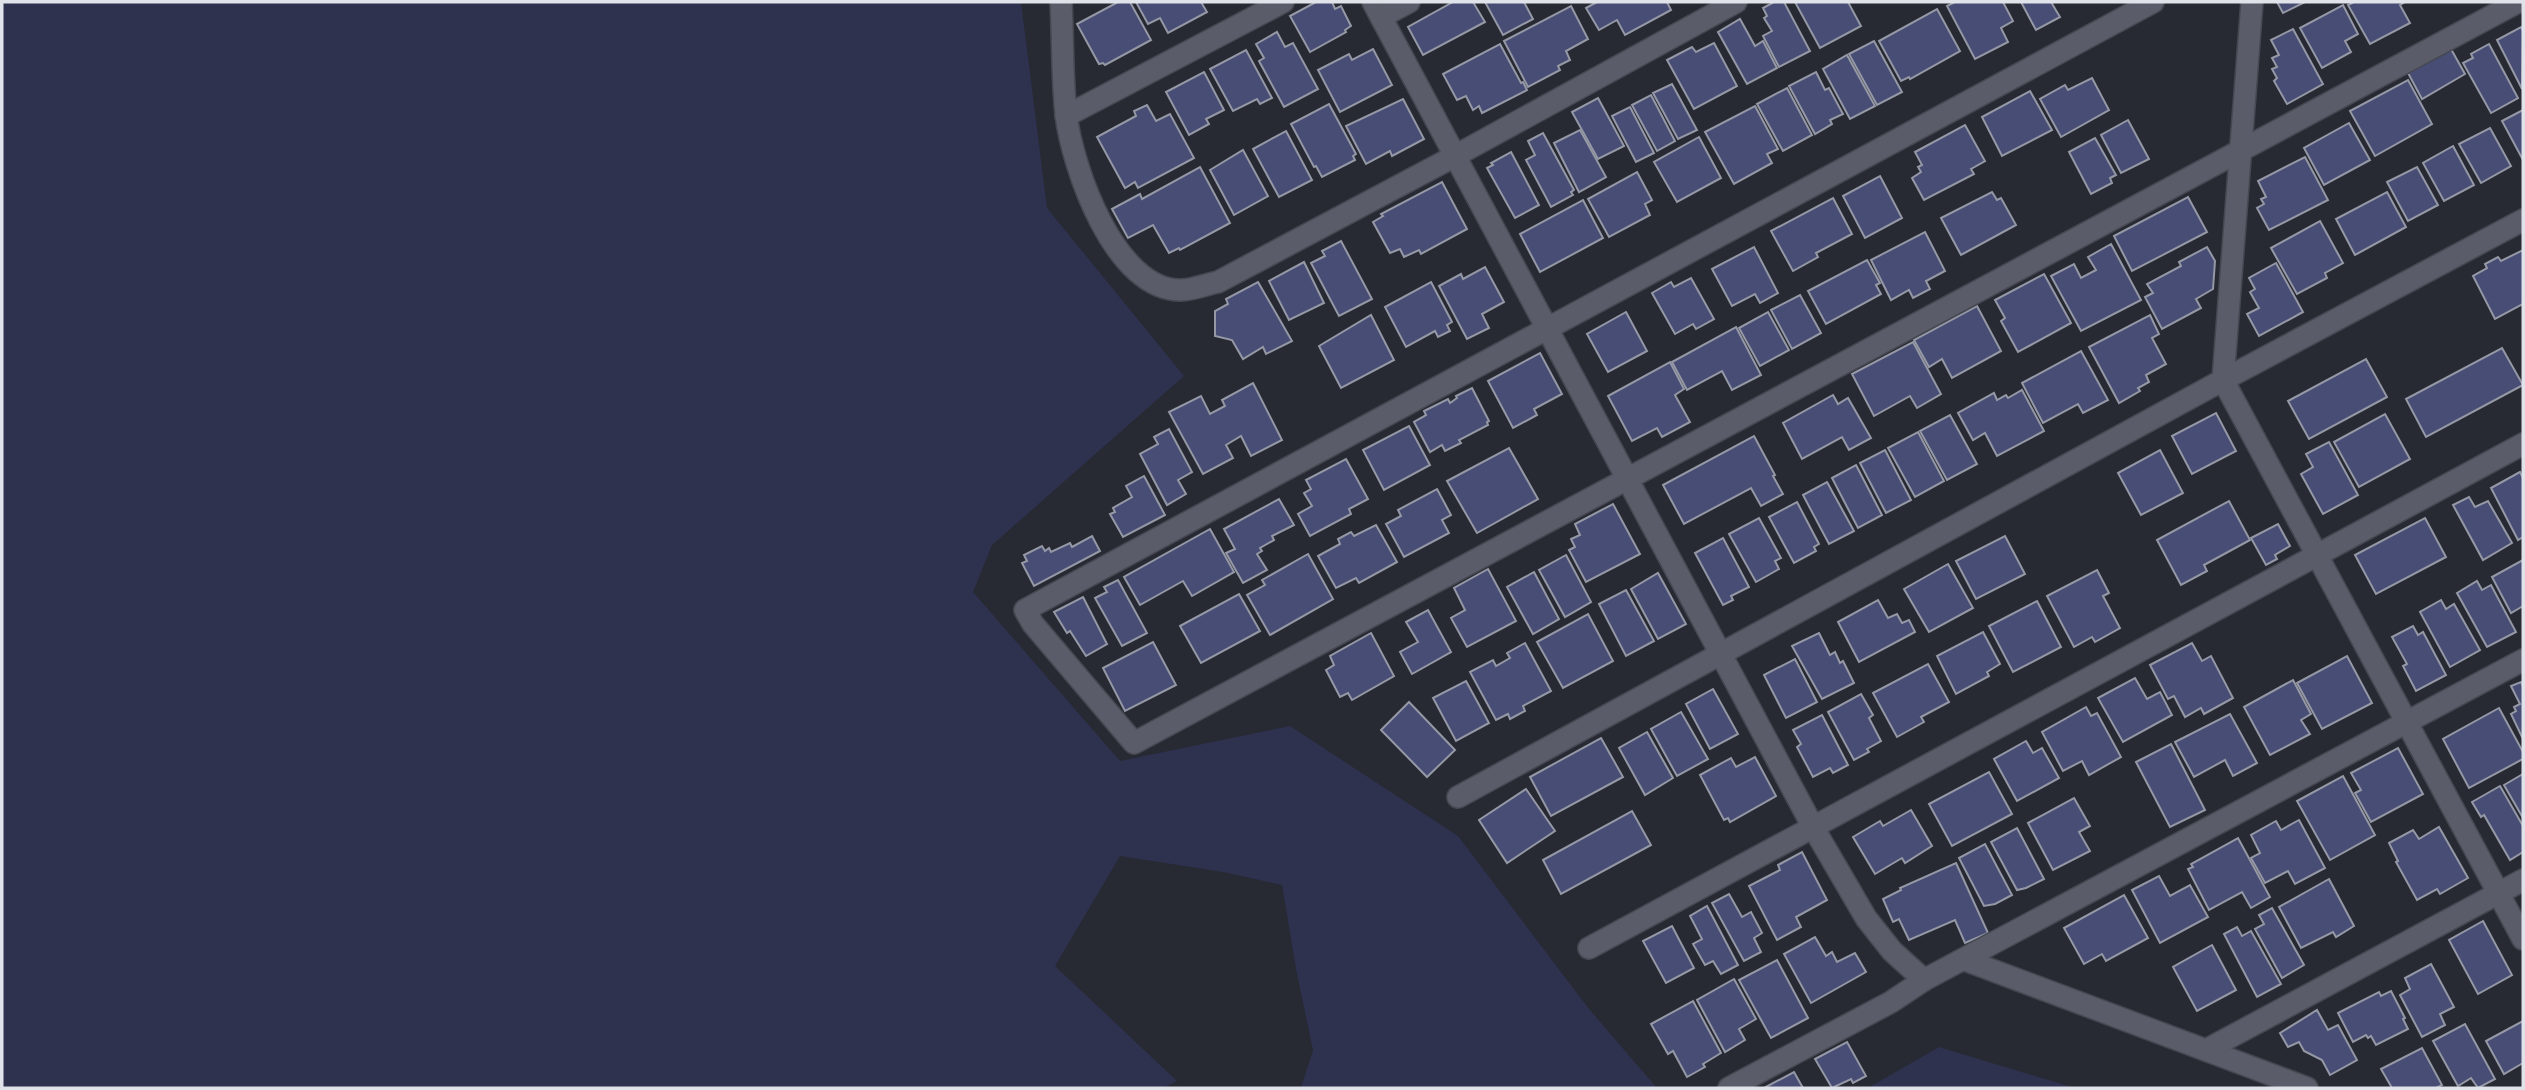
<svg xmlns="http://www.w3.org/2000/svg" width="2525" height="1090" font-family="'Titillium Web',sans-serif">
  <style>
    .green { fill: #2e324e }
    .building { fill: #474d74; stroke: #9598a5; stroke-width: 2 }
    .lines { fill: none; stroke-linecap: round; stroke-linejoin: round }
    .minor-casing { stroke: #464851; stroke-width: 24 }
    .minor { stroke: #5a5d69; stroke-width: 21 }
  </style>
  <rect width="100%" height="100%" fill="#272933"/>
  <!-- green -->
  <g class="green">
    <polygon points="2,2 1021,2 1047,208 1184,376 992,545 973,592 1120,761 1290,726 1458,836 1589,1009 1657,1088 1301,1088 1313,1050 1296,969 1282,885 1223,872 1120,856 1055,966 1177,1081 1163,1088 2,1088"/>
    <polygon points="1939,1047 2075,1088 1868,1088"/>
  </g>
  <!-- building -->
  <g class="building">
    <polygon points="1118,2 1130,2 1151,40 1105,65 1103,63 1099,64 1077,24"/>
    <polygon points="1136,2 1201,2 1207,12 1168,33 1160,18 1148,24"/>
    <polygon points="1316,2 1332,2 1335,9 1341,6 1351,26 1345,30 1346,32 1310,52 1290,16"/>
    <polygon points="1453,2 1473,2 1485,22 1423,55 1408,27"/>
    <polygon points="1485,2 1524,2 1533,19 1503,35"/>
    <polygon points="1597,2 1667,2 1671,10 1625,35 1617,20 1599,30 1586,8"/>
    <polygon points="1774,2 1784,2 1810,51 1779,67 1763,36 1772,31 1764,18 1767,16 1763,8"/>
    <polygon points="1795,2 1848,2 1861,26 1820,48"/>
    <polygon points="1955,2 2003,2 2013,21 2001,28 2008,42 1975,59 1947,6"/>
    <polygon points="2021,2 2051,2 2060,17 2036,30"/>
    <polygon points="2277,2 2305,2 2283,13"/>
    <polygon points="2354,2 2405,2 2400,5 2410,23 2370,44 2348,5"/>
    <polygon points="2343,5 2358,34 2345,41 2351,52 2322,68 2300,28"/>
    <polygon points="1571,6 1588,39 1566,51 1570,60 1558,66 1560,70 1528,87 1504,41"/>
    <polygon points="1937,9 1960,51 1910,79 1909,77 1901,81 1879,41"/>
    <polygon points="1740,19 1755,46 1763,41 1777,68 1747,84 1718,32"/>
    <polygon points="2521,27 2523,31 2522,89 2497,40"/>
    <polygon points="2293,29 2323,84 2287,104 2274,81 2277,78 2272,69 2277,67 2272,58 2279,55 2271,40"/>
    <polygon points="1277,32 1285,47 1293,43 1318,89 1284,107 1259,61 1264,58 1256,44"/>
    <polygon points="1874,41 1902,92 1877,105 1849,54"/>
    <polygon points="1714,43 1737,86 1694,109 1667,60 1692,47 1696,52"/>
    <polygon points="1500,44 1521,83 1523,82 1527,90 1482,113 1479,106 1473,110 1466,96 1457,100 1443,74"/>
    <polygon points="2489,44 2518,98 2491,113 2463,63 2473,58 2471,54"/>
    <polygon points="1373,49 1392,85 1340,112 1318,70 1349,54 1352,60"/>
    <polygon points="2451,49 2465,74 2422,99 2408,73"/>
    <polygon points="1246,50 1272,98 1260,104 1257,99 1233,111 1210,69"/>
    <polygon points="1847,55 1875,106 1850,119 1823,69"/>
    <polygon points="1204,72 1224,110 1206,119 1209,124 1189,135 1166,92"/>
    <polygon points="1816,72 1825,90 1829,88 1843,114 1830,120 1832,124 1815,134 1789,86"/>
    <polygon points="2092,78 2109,110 2061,137 2040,99 2065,85 2068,90"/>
    <polygon points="2408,80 2432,124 2375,156 2350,111"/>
    <polygon points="1672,84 1697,130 1678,139 1653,93"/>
    <polygon points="1787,88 1812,135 1783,151 1757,104"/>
    <polygon points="2030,91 2052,130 2002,156 1982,117"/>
    <polygon points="1651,95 1675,141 1657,151 1632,105"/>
    <polygon points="1598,98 1624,146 1598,159 1572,112"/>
    <polygon points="1403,99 1424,139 1392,156 1390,151 1366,164 1346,126"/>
    <polygon points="1329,104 1356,154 1353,156 1355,160 1322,177 1316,166 1314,167 1291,124"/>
    <polygon points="1147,105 1156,121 1170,114 1194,158 1138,188 1135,182 1125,188 1097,137 1136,116 1134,111"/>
    <polygon points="1755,106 1778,149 1767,154 1772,163 1734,184 1705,132"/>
    <polygon points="1630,107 1654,153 1636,162 1612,116"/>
    <polygon points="2523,110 2523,160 2502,121"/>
    <polygon points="2128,120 2149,159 2121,173 2101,135"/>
    <polygon points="2349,123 2370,160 2324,185 2304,148"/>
    <polygon points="1965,125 1985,161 1971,169 1974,174 1924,200 1912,178 1921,172 1918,167 1922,165 1915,152"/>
    <polygon points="2490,128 2511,166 2481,183 2459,144"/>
    <polygon points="1580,130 1606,177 1579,192 1554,143"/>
    <polygon points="1286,131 1312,180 1279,197 1253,149"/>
    <polygon points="1543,133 1574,190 1571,192 1573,195 1551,207 1526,160 1535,155 1528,141"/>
    <polygon points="1699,137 1721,178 1677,202 1654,162"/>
    <polygon points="2095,138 2116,175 2110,178 2112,183 2091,194 2069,152"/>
    <polygon points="2453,146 2474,185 2444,201 2423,163"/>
    <polygon points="1243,150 1268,196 1234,215 1210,170"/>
    <polygon points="1511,152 1539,205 1515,218 1487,168 1493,165 1491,163"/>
    <polygon points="2305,157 2328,200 2269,230 2257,208 2264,204 2261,199 2266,197 2258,181"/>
    <polygon points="1200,167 1230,223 1180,250 1179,248 1169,253 1153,225 1128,238 1112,209 1140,194 1142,199"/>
    <polygon points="2417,167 2438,205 2408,221 2387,182"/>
    <polygon points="1637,172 1652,200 1645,204 1650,215 1609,237 1588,199"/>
    <polygon points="1880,176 1902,218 1865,238 1843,196"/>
    <polygon points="1442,182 1467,229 1421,254 1419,250 1404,257 1400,249 1390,253 1373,222 1383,216 1381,214"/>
    <polygon points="1992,192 1997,200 2001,198 2016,225 1961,255 1941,218"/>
    <polygon points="2387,192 2406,227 2355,255 2336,219"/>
    <polygon points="2188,197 2207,232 2132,271 2114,236"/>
    <polygon points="1833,198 1852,234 1816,253 1818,257 1793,271 1771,231"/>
    <polygon points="1583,200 1603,238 1540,272 1520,234"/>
    <polygon points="2320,221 2343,263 2325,273 2327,278 2297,294 2271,248"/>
    <polygon points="1925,232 1945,271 1926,281 1930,289 1913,298 1909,290 1891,300 1871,260"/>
    <polygon points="1341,241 1372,299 1339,316 1311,263 1325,256 1322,251"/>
    <polygon points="2111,244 2141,300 2081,331 2051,276 2074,264 2081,278 2096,270 2088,257"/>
    <polygon points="1754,247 1778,293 1760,303 1755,294 1732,306 1712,269"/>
    <polygon points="2207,247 2215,261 2213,289 2196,299 2201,308 2162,329 2145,297 2153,293 2147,284 2181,266 2179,262"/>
    <polygon points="2523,250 2523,304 2495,319 2473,276 2487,268 2485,264 2498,257 2501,261"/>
    <polygon points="1867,260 1880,283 1876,285 1881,294 1826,324 1808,291"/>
    <polygon points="1304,262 1324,303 1289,320 1269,281"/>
    <polygon points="2276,263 2303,312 2259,336 2247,314 2259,308 2250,292 2255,289 2249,278"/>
    <polygon points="1485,267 1504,302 1482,314 1489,328 1467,339 1439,286 1461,274 1463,279"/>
    <polygon points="2044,274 2071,323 2018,352 2001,321 2005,318 1995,300"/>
    <polygon points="1691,278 1714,319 1696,329 1693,324 1675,334 1652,293 1671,282 1674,287"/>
    <polygon points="1258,282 1292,341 1266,354 1263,347 1243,359 1232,340 1215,336 1215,311 1228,304 1226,299"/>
    <polygon points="1431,282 1452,322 1447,325 1450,331 1438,337 1435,331 1406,347 1385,307"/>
    <polygon points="1800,295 1821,333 1792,349 1771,310"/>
    <polygon points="1977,306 2001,351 1952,378 1942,359 1929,367 1914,340"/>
    <polygon points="1626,312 1647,351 1608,372 1587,334"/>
    <polygon points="1768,312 1789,350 1760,366 1739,328"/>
    <polygon points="1371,315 1394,360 1341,388 1319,346"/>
    <polygon points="2150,315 2159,334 2152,338 2166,364 2146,375 2149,382 2138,388 2140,391 2119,403 2089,347"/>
    <polygon points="1736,327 1761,375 1732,390 1722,371 1687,390 1672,362"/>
    <polygon points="1913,342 1941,394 1917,408 1910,396 1874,416 1852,374"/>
    <polygon points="2502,348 2523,385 2426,437 2406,399"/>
    <polygon points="2081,351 2108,400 2083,413 2078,404 2043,423 2022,383"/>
    <polygon points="1540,353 1562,394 1534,409 1537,415 1513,428 1488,381"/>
    <polygon points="2366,359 2387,397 2309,439 2288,401"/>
    <polygon points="1670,362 1684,389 1675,395 1690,422 1662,437 1657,428 1632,441 1608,396"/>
    <polygon points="1253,383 1282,440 1251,456 1241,436 1226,445 1233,458 1203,474 1169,412 1201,396 1210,414 1225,406 1222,400"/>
    <polygon points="1472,388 1489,421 1487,422 1488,425 1459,440 1461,443 1445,451 1442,445 1430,452 1414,422 1426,415 1424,411 1448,399 1450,403 1457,398 1456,396"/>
    <polygon points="2022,390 2044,431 1997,456 1985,433 1973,440 1958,413 1994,393 1997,400 2006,395 2008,398"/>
    <polygon points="1833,395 1838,404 1848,398 1871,438 1849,450 1842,437 1802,459 1783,423"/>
    <polygon points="2216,413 2236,451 2192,474 2172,436"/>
    <polygon points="2385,414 2410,459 2359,487 2334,442"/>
    <polygon points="1950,415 1977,464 1947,480 1920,431"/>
    <polygon points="1409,426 1430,465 1384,490 1363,450"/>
    <polygon points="1169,429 1192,472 1178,480 1186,494 1167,505 1140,454 1158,444 1154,437"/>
    <polygon points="1918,432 1944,481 1915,497 1888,448"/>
    <polygon points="1754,436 1775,475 1773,476 1783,494 1761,506 1751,488 1684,524 1663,485"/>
    <polygon points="2329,442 2358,495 2323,514 2301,474 2313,467 2306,454"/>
    <polygon points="1509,448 1538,499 1477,533 1447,481"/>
    <polygon points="1885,450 1911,500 1886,513 1860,463"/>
    <polygon points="2160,450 2183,493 2141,515 2118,473"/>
    <polygon points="1346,459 1368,499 1349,509 1351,514 1310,536 1298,514 1312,506 1304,493 1311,489 1306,480"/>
    <polygon points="1856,465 1882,515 1858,528 1832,478"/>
    <polygon points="2520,472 2523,478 2523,537 2518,540 2491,488"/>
    <polygon points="1144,476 1165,515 1123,537 1110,514 1115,512 1113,508 1132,497 1126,486"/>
    <polygon points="1827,482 1854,531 1829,544 1803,495"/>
    <polygon points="1437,489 1451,515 1442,520 1449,533 1404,557 1386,524 1401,516 1398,510"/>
    <polygon points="2469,497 2475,507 2488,501 2512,543 2483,560 2453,505"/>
    <polygon points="1279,499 1294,525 1272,536 1274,540 1260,548 1262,551 1257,554 1267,570 1243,583 1226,553 1235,549 1224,529"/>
    <polygon points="2229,501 2250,540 2204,565 2207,571 2181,585 2157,540"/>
    <polygon points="1797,502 1819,544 1814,547 1816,551 1794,563 1769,517"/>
    <polygon points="1613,504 1640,554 1586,582 1569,550 1575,547 1571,539 1580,535 1575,524"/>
    <polygon points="1759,518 1781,558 1775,561 1779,569 1756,582 1729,534"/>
    <polygon points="2425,518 2446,557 2376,594 2355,555"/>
    <polygon points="2278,524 2290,546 2275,555 2277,559 2266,565 2251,538"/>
    <polygon points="1376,525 1397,562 1359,583 1356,578 1336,588 1318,556 1340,544 1338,539 1351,532 1354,536"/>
    <polygon points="1210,529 1234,572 1192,596 1183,581 1140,605 1124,577"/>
    <polygon points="1092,536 1100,551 1034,586 1022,563 1027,561 1024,555 1042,546 1045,551 1049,548 1051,552 1070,543 1072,547"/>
    <polygon points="2005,536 2025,574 1976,599 1956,561"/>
    <polygon points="1723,538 1749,587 1731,596 1733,600 1723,605 1695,553"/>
    <polygon points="1308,554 1333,599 1270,635 1247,595 1265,585 1262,580"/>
    <polygon points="1566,555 1591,602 1565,617 1539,570"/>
    <polygon points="2523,560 2523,606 2511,613 2492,577"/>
    <polygon points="1948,564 1973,608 1929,632 1904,589"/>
    <polygon points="1488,569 1516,621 1467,647 1451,618 1465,610 1454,588"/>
    <polygon points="2097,570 2109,593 2103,596 2120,628 2095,642 2092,637 2074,647 2047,596"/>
    <polygon points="1534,572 1559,619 1533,634 1507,587"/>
    <polygon points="1658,573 1686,624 1658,639 1631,589"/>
    <polygon points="1118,580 1147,633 1122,646 1095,598 1107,592 1104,587"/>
    <polygon points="2477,581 2482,590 2491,585 2516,632 2487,647 2457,593"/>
    <polygon points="1626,590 1654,641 1626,656 1599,604"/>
    <polygon points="1239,594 1260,631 1201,663 1180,626"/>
    <polygon points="1083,597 1107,644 1086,656 1070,631 1067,633 1054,612"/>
    <polygon points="1878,600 1888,618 1897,614 1902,623 1909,620 1915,632 1859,662 1838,622"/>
    <polygon points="2441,600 2446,609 2454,604 2480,650 2450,667 2420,612"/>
    <polygon points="2037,601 2061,647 2013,672 1989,626"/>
    <polygon points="1428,610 1451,652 1412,674 1400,652 1418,642 1406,622"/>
    <polygon points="1588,614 1613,661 1563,688 1537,642"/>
    <polygon points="2413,626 2418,635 2423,632 2446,675 2416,691 2403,666 2407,664 2392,637"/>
    <polygon points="1983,632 2000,664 1987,672 1989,676 1956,694 1937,656"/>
    <polygon points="1371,633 1394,676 1352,700 1348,693 1340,697 1326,670 1334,665 1330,656"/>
    <polygon points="1819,633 1830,655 1835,652 1840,663 1843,661 1854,683 1822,699 1792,646"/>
    <polygon points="1153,642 1176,685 1125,711 1103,668"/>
    <polygon points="1525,643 1551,691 1523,706 1525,711 1510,719 1508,714 1496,720 1470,672 1493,660 1496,666 1510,658 1507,653"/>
    <polygon points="2192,643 2202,661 2211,656 2233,698 2204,714 2201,708 2185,717 2174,696 2168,699 2150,665"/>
    <polygon points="2347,656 2372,703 2322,729 2297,683"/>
    <polygon points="1795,659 1817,702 1786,718 1764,675"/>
    <polygon points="1928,664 1949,702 1921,717 1924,722 1897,737 1873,693"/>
    <polygon points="2135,678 2147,699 2160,692 2172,715 2123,742 2098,698"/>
    <polygon points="2293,680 2311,714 2301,720 2310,734 2270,755 2244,707"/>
    <polygon points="1466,681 1489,723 1456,741 1433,698"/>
    <polygon points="2521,682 2523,687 2523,739 2511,714 2516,711 2514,707 2520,704 2511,686"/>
    <polygon points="1713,689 1738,734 1710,749 1686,704"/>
    <polygon points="1861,694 1873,715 1869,718 1881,741 1867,749 1869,752 1854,760 1828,712"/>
    <polygon points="1409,702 1455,750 1427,777 1381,730"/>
    <polygon points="2086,707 2091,716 2097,713 2121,757 2089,775 2082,761 2063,771 2042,732"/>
    <polygon points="2499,708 2523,752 2523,759 2469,788 2443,739"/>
    <polygon points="1681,712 1708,759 1677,776 1651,729"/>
    <polygon points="2230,714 2257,763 2233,776 2225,760 2194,777 2175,742"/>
    <polygon points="1822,715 1848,765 1833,773 1830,768 1813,777 1797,747 1801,744 1793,730"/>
    <polygon points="1647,732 1673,778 1645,795 1619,748"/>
    <polygon points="1601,738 1623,777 1551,816 1530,777"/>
    <polygon points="2026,741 2033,753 2042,748 2059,778 2017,801 1994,759"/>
    <polygon points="2171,744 2205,810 2170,827 2136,762"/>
    <polygon points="2398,748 2423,794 2371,822 2355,793 2361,790 2351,773"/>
    <polygon points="1755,757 1776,796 1730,822 1728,818 1724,820 1700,775 1731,758 1736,767"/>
    <polygon points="1989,772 2012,814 1952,846 1929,804"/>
    <polygon points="2523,774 2523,818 2504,785"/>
    <polygon points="2343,776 2375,835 2330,860 2297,801"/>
    <polygon points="2500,786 2523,826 2523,852 2510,860 2484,815 2481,817 2472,802"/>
    <polygon points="1526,789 1555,831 1507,863 1479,820"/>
    <polygon points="2074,798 2090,826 2079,832 2090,851 2053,870 2028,823"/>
    <polygon points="1911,810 1932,846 1905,863 1902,858 1875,874 1853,837 1880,821 1883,826"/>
    <polygon points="1632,811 1651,845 1561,894 1543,860"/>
    <polygon points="2299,820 2325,868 2295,884 2288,871 2265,883 2251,858 2260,853 2251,835 2276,821 2281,830"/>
    <polygon points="2439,827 2468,878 2440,894 2437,889 2417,900 2396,862 2398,861 2389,843 2413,830 2419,839"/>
    <polygon points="2017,828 2044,879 2026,888 2017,890 1991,842"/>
    <polygon points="2238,838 2270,897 2251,908 2242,892 2209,910 2188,869 2193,867 2191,864"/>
    <polygon points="1985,844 2012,895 1995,904 1984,906 1959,858"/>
    <polygon points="1802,852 1827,900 1796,917 1801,927 1777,940 1749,886 1780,870 1778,865"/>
    <polygon points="1956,863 1988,933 1965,943 1955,920 1909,940 1899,919 1893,922 1883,899 1901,890 1900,888"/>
    <polygon points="2159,876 2170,896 2190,885 2208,917 2160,943 2132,890"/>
    <polygon points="2329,879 2354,926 2336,937 2333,932 2301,948 2279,907"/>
    <polygon points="1729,894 1742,917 1751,912 1762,933 1754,938 1761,952 1744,961 1712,903"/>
    <polygon points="2124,895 2148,938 2106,961 2102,954 2084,964 2064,928"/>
    <polygon points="1707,906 1738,965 1721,974 1713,961 1705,965 1693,944 1702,939 1690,916"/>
    <polygon points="2272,908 2304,965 2282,978 2255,929 2264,924 2259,915"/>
    <polygon points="2483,921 2512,975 2478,994 2449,940"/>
    <polygon points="1672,926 1694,968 1666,983 1643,941"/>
    <polygon points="2237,927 2242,936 2251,931 2281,984 2257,997 2224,934"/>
    <polygon points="1815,937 1826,956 1832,952 1837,962 1855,953 1866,972 1811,1003 1784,954"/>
    <polygon points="2212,945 2236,990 2197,1011 2173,967"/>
    <polygon points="1777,960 1808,1018 1771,1038 1739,980"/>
    <polygon points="2431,964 2454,1007 2440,1014 2445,1025 2422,1037 2400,995 2410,989 2405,978"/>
    <polygon points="1734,979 1756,1019 1739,1029 1745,1040 1725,1052 1697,1000"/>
    <polygon points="2391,991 2405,1018 2403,1019 2408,1029 2376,1045 2371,1036 2368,1038 2366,1035 2353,1042 2338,1013 2379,992 2381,996"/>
    <polygon points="1693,1001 1721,1053 1703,1064 1705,1067 1687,1077 1673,1051 1668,1054 1651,1024"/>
    <polygon points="2317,1010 2328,1030 2338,1025 2357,1060 2330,1075 2322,1060 2304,1051 2299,1042 2288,1047 2280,1033"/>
    <polygon points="2523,1021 2523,1063 2504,1074 2486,1041"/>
    <polygon points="2465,1024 2495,1079 2478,1088 2471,1078 2458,1086 2433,1041"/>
    <polygon points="1847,1042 1866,1076 1853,1083 1851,1079 1832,1088 1815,1059"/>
    <polygon points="2422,1048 2442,1085 2436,1088 2392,1088 2381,1069"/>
    <polygon points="1794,1072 1803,1088 1764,1088"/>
  </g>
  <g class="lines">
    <!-- minor casing -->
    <g class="minor-casing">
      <g id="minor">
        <path d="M1061,2C1063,39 1062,77 1066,114C1072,167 1115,291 1181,290C1193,290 1207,284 1218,282L1455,156L1736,2"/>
        <polyline points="1373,2 1813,827 1866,918 1892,951 1924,980 2523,660"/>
        <polyline points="2153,2 1025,610 1033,624 1134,743 2518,2"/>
        <polyline points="2252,2 2223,380 2523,939"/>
        <polyline points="1381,17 1409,2"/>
        <polyline points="1066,116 1283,2"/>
        <polyline points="1458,797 2223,380 2523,220"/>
        <polyline points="1589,948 2523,444"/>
        <polyline points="1965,960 2307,1088"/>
        <polyline points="2206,1050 2523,880"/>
        <polyline points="1729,1088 1891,1002 1924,980"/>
      </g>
    </g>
    <!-- minor -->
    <use href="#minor" class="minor"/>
  </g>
  <!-- border -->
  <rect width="2525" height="1090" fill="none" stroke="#e1e3ea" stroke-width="7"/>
</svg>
